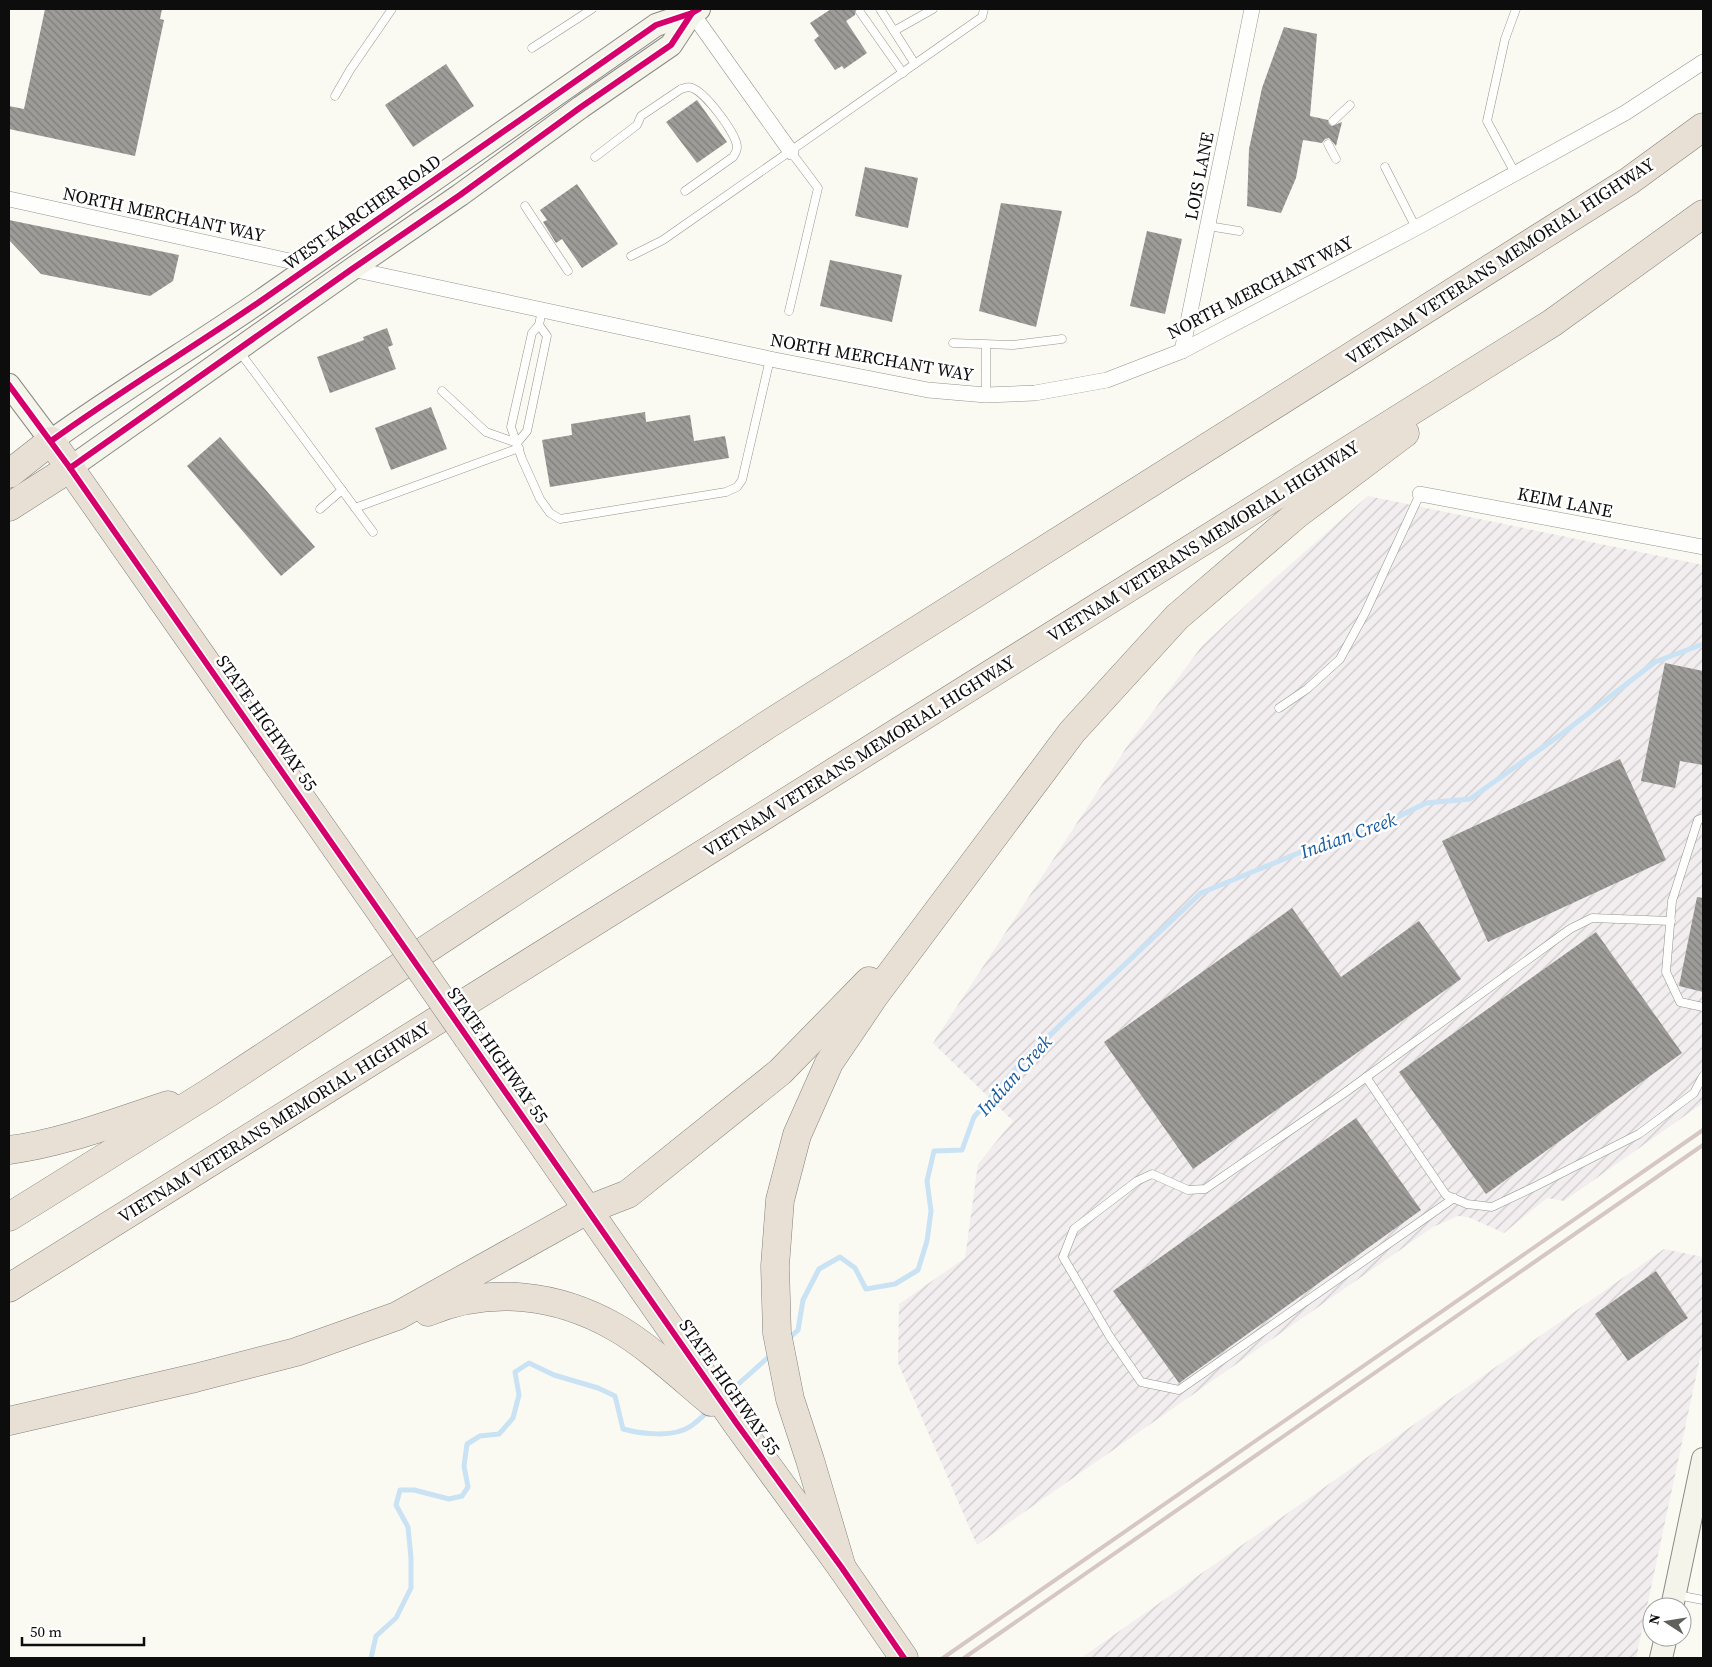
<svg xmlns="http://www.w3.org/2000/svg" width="1712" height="1667" font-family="'Source Serif 4',serif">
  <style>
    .industrial { fill: url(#industrial-furrows) }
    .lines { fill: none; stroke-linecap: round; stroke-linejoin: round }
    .stream { stroke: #c9e2f4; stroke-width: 5 }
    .building { fill: url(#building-back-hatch) }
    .lane-casing { stroke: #949490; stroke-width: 9 }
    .street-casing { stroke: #949490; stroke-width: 16 }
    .secondary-casing { stroke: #8b8a87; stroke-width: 24 }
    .highway-casing { stroke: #81817d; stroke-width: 29 }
    .lane { stroke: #fefefd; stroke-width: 8 }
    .street { stroke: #fefefd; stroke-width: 15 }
    .secondary { stroke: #f4f4ea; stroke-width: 22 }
    .highway { stroke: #e9e0d5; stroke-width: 28 }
    .rail { stroke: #d6c6c4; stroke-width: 4 }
    .highway-bridge-casing { stroke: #81817d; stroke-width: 29; stroke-linecap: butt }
    .highway-bridge { stroke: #e9e0d5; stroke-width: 28 }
    .cycleway-casing { stroke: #fff; stroke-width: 9 }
    .cycleway { stroke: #d6006c; stroke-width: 6 }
    .labels { text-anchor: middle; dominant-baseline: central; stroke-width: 5; stroke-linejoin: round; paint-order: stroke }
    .street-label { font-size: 18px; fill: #0d0d0d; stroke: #fff }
    .water-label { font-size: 19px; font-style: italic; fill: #195a9c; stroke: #fff }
  </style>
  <defs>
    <pattern id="industrial-furrows" width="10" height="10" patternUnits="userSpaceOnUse" patternTransform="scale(1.25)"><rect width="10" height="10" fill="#f2edef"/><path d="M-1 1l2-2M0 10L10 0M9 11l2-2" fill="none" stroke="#cecacc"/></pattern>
    <pattern id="building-back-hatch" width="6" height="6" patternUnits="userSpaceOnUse" patternTransform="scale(1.25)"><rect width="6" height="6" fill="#9e9c98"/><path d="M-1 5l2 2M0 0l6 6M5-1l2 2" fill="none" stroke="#7f7e7a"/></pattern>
  </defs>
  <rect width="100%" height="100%" fill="#fbfaf2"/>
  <!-- industrial -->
  <g class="industrial">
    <polygon points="1368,496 1703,565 1703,1103 1564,1201 1547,1198 1504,1233 1468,1217 1458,1216 1433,1227 977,1545 898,1363 899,1304 965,1258 978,1164 1013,1121 933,1043 1130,742 1202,646 1274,579"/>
    <polygon points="1664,1249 1703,1257 1703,1344 1636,1658 1081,1658"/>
  </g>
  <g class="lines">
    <!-- stream -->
    <g class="stream">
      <polyline points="787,1340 798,1330 803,1300 819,1269 840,1257 855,1268 866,1289 895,1284 918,1270 927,1241 931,1211 927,1181 934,1151 962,1150 974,1117 1024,1059 1201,893 1301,852 1373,829 1426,803 1470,799 1563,733 1655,662 1703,644"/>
      <polyline points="726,1395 772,1354"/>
      <path d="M371,1658L376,1636L396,1618L411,1588V1558L408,1527L396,1505L400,1490H414L449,1499L462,1496L468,1487L464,1466L467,1444L480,1436L499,1434L513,1418L519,1395L515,1372L529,1363L554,1375L598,1388L615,1396L623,1429C642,1434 674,1438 691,1426C697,1422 703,1416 709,1411"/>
    </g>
  </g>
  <!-- building -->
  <g class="building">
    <polygon points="45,9 162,9 160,19 164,20 135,156 9,129 9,106 24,109"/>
    <polygon points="831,9 856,9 855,15 846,21 867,53 844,69 842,66 835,70 814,40 819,36 810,23"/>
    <polygon points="1284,27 1317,34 1310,116 1328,120 1329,124 1332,126 1342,122 1336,146 1329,138 1325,139 1322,143 1303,140 1296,178 1281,213 1247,206 1249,149 1262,88"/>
    <polygon points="446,64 474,106 413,147 385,105"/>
    <polygon points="697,100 727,142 697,163 666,122"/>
    <polygon points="865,167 918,178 908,228 855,216"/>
    <polygon points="577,184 618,244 582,268 562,239 556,243 543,222 547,220 540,210"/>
    <polygon points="1001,203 1062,211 1036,327 979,311"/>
    <polygon points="9,220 179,255 173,281 150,296 41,274 9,240"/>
    <polygon points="1147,231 1182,239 1165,314 1130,306"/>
    <polygon points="830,260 902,275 892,322 820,306"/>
    <polygon points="387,328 393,345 388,347 396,369 330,393 317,357 364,340 363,337"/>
    <polygon points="431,407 447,449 391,470 375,428"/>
    <polygon points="645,412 646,422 690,415 694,441 725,436 729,458 550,487 542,440 572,435 571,424"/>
    <polygon points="220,437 315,547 281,576 187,466"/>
    <polygon points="1665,663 1703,671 1703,765 1680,761 1675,788 1641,781"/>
    <polygon points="1620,759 1666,860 1488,942 1442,841"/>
    <polygon points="1697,897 1703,898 1703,992 1679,986"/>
    <polygon points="1292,908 1341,977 1419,921 1461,979 1193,1169 1104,1042"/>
    <polygon points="1596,932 1682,1053 1486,1194 1399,1072"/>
    <polygon points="1356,1118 1421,1210 1179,1383 1113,1291"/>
    <polygon points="1656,1271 1688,1318 1628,1361 1595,1314"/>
  </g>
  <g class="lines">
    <!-- lane casing -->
    <g class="lane-casing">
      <g id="lane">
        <polyline points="880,9 915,64"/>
        <polyline points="860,12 903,73"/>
        <polyline points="894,31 933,9"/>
        <polyline points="532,48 592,9"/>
        <polyline points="335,96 350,70 392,9"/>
        <polyline points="1333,121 1350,105"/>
        <polyline points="1328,144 1336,159"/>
        <path d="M595,157L637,125L641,116L681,89C685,88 688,86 692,88C705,92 737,134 737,147C737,151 735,154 733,157L685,191"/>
        <polyline points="1385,167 1416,228"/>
        <polyline points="1515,173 1487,121 1505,39 1516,9"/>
        <polyline points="525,206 568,271"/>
        <polyline points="1208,226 1239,231"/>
        <polyline points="631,256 663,240 982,17 984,9"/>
        <polyline points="542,310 539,325 532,333 511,427 522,459 540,499 550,513 560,519 726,492 737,487 742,480 770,359"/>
        <polyline points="789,311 818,188 791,152"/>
        <polyline points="953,343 1013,345 1062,339"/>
        <polyline points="239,351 373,532"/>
        <polyline points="442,391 486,432 517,443"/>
        <polyline points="986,395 986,345"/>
        <polyline points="517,443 527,431 547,336 539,325"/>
        <polyline points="355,508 519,448"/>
        <polyline points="320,509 342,490"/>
        <polyline points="1279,708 1307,689 1340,659 1365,613 1420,494"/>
        <polyline points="1703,818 1698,820 1672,901 1666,972 1680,1002 1703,1007"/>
        <polyline points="1366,1077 1446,1195 1467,1204 1492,1207 1534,1187 1639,1134 1694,1093 1703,1076"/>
        <polyline points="1454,1198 1179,1390 1141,1382 1110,1337 1063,1257 1074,1229 1137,1181 1152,1174 1188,1190 1205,1189 1343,1094 1570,929 1592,918 1671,921"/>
        <polyline points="1677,1595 1703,1600"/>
      </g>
    </g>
    <!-- street casing -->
    <g class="street-casing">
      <g id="street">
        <polyline points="692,13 791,152"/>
        <polyline points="9,199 312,266"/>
        <polyline points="352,269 770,359 928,390 986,395 1035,393 1107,380 1182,351 1416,228 1625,113 1703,62"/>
        <polyline points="1182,351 1252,9"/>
        <polyline points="1420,494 1703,547"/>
      </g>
    </g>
    <!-- secondary casing -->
    <g class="secondary-casing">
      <g id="secondary">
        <path d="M9,385L51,441C120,391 194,347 265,298C396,208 525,115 656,25L692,13L699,9"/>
        <polyline points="70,468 352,269 460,195 581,107 671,45 692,13"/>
        <polyline points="1672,1607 1703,1459"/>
        <polyline points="1661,1658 1666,1637"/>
      </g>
    </g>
    <!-- highway casing -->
    <g class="highway-casing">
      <g id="highway">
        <polyline points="9,474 51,441 387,921"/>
        <polyline points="9,507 70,468"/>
        <polyline points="468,1038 737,1424 842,1568 904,1658"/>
        <path d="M9,1150C63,1143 116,1122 168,1105"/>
        <polyline points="9,1217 210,1092 767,725 1629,181 1703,127"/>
        <polyline points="9,1288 1552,323 1703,214"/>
        <path d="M428,1312C490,1286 557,1294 615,1327C647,1345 682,1378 711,1402"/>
        <polyline points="9,1421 195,1378 296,1352 397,1316 587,1210 628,1194 780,1072 869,981"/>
        <polyline points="842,1568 810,1460 790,1399 777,1333 775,1266 780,1200 797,1135 829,1063 875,995 1072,732 1177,617 1296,515 1405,433"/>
      </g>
    </g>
    <!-- lane -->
    <use href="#lane" class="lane"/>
    <!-- street -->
    <use href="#street" class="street"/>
    <!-- secondary -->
    <use href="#secondary" class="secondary"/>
    <!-- highway -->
    <use href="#highway" class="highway"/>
    <!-- rail -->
    <g class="rail">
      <polyline points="943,1658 1703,1130"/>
      <polyline points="964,1658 1703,1145"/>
    </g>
    <!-- highway-bridge casing -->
    <g class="highway-bridge-casing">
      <polyline id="highway-bridge" points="387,921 468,1038"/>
    </g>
    <!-- highway-bridge -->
    <use href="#highway-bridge" class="highway-bridge"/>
    <!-- cycleway casing -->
    <g class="cycleway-casing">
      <g id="cycleway">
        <polyline points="9,385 70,468 737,1424 842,1568 904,1658"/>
        <path d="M51,441C120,391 194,347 265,298C396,208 525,115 656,25L692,13L699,9"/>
        <polyline points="70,468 352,269 460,195 581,107 671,45 692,13"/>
      </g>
    </g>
    <!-- cycleway -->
    <use href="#cycleway" class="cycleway"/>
  </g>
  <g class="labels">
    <!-- street labels -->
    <g class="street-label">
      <text transform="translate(1199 176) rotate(-79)">LOIS LANE</text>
      <text transform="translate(362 212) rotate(-35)">WEST KARCHER ROAD</text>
      <text transform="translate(164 214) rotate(12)">NORTH MERCHANT WAY</text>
      <text transform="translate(1500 261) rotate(-33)">VIETNAM VETERANS MEMORIAL HIGHWAY</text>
      <text transform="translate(1260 287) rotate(-27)">NORTH MERCHANT WAY</text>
      <text transform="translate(872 357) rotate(10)">NORTH MERCHANT WAY</text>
      <text transform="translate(1565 502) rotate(11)">KEIM LANE</text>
      <text transform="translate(1203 541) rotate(-32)">VIETNAM VETERANS MEMORIAL HIGHWAY</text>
      <text transform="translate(267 723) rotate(55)">STATE HIGHWAY 55</text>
      <text transform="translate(859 756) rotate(-32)">VIETNAM VETERANS MEMORIAL HIGHWAY</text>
      <text transform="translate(498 1055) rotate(55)">STATE HIGHWAY 55</text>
      <text transform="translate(274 1122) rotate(-32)">VIETNAM VETERANS MEMORIAL HIGHWAY</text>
      <text transform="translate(730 1387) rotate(55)">STATE HIGHWAY 55</text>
    </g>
    <!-- water labels -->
    <g class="water-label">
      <text transform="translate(1348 835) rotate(-20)">Indian Creek</text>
      <text transform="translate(1014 1075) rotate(-48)">Indian Creek</text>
    </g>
  </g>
  <!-- border -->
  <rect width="1712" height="1667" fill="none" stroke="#0d0d0d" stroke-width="20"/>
  <!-- north arrow -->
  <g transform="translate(1667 1622) rotate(282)"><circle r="24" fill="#ffffff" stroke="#9e9e9e"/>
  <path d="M0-4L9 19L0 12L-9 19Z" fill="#60605d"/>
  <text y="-8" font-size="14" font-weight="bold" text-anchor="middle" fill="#0d0d0d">N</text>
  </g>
  <!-- scale -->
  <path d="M22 1637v8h122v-8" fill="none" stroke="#0d0d0d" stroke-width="2.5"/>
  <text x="30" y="1637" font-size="15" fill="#0d0d0d" stroke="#ffffff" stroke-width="4" paint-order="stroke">50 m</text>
</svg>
